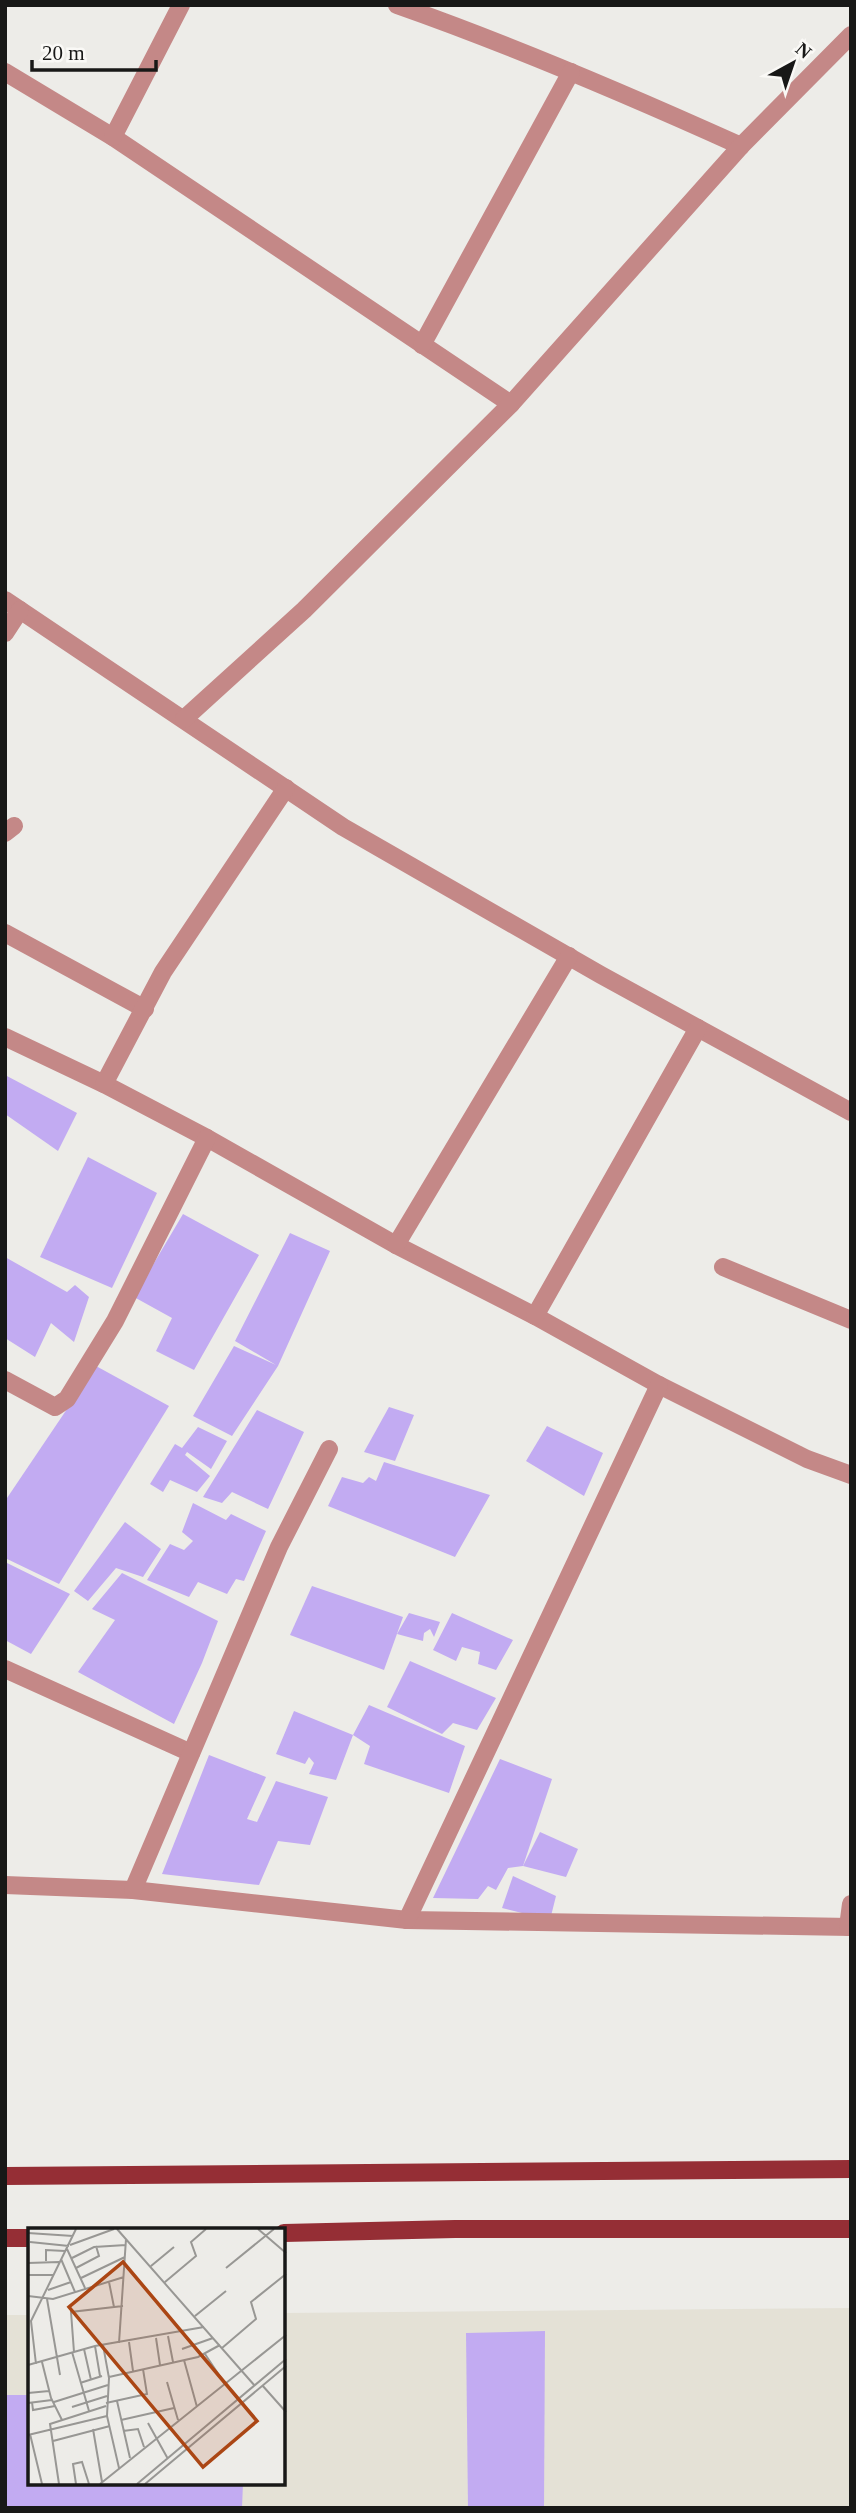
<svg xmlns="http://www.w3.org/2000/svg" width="856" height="2513" font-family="Georgia,serif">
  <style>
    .built { fill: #e4e1d6 }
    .building { fill: #c2abf2 }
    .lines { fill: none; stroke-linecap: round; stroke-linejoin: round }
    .street { stroke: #c48887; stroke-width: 18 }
    .primary { stroke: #952e35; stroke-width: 18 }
    .inset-road { fill: none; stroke: #989794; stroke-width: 2 }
    .view { fill: #ab4614; fill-opacity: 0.15; stroke: #ab4614; stroke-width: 3.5 }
    .inset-edge { fill: none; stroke: #181817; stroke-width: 3.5 }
  </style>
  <rect width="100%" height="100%" fill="#edece8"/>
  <!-- built -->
  <polygon class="built" points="851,2308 851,2508 5,2508 5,2315 30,2315 30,2483 284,2483 284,2313"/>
  <!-- building -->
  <g class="building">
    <polygon points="5,1075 77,1113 58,1151 5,1114"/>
    <polygon points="88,1157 157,1193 112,1288 40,1257"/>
    <polygon points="183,1214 259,1255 194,1370 156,1351 172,1318 134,1297"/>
    <polygon points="290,1233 330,1251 278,1366 232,1436 193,1416 234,1346 276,1365 235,1341"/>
    <polygon points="5,1257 67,1292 75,1285 89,1297 74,1342 51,1323 35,1357 5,1338"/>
    <polygon points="96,1366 169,1406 59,1584 5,1558 5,1501"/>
    <polygon points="389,1407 414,1415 395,1461 364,1452"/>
    <polygon points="257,1410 304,1432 268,1509 232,1492 222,1503 203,1497"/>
    <polygon points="547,1426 603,1453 584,1496 526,1461"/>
    <polygon points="198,1427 227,1441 211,1469 187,1452 185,1455 210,1476 197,1492 170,1480 163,1492 150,1484 175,1444 182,1448"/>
    <polygon points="384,1462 490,1495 455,1557 328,1506 342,1477 363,1483 369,1477 376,1481"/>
    <polygon points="193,1503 226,1520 231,1514 266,1531 244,1581 236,1579 227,1594 198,1582 189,1597 147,1580 170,1544 184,1550 193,1541 182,1532"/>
    <polygon points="125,1522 161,1549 143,1577 116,1568 88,1601 74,1591"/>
    <polygon points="5,1562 70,1594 31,1654 5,1640"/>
    <polygon points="122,1573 218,1621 202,1663 174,1724 78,1672 115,1620 92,1609"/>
    <polygon points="312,1586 403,1617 384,1670 290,1635"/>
    <polygon points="409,1613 440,1622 434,1637 430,1629 424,1633 423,1641 397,1634"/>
    <polygon points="452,1613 513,1640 496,1670 478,1664 480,1652 462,1647 456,1661 433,1650"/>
    <polygon points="410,1661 496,1698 477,1730 453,1723 442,1734 387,1707"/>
    <polygon points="369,1705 465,1746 449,1793 364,1764 370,1746 353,1735"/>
    <polygon points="294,1711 353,1735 336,1780 309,1774 314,1763 309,1757 305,1764 276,1754"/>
    <polygon points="209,1755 266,1777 247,1819 257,1822 276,1781 328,1797 310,1845 278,1841 259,1885 162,1874"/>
    <polygon points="500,1759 552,1779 523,1866 508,1868 496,1890 488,1886 478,1899 433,1898"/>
    <polygon points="540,1832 578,1849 566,1877 523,1866"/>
    <polygon points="513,1876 556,1896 550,1920 502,1908"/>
    <polygon points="545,2331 544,2508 468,2508 466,2333"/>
    <polygon points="5,2395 30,2395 30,2483 243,2483 242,2508 5,2508"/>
  </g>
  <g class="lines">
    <!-- street -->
    <g class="street">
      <path d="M397,5C514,46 628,95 741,146"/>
      <polyline points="5,72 113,137 511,404"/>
      <polyline points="113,137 181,5"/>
      <polyline points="422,345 571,72"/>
      <polyline points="5,600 343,827 601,975 851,1112"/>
      <polyline points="5,633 20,610"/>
      <polyline points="184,719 304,610 511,404 741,146 851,35"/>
      <polyline points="5,833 14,826"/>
      <polyline points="5,933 145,1009"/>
      <polyline points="5,1037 104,1084 207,1138 396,1245 535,1316 659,1385 807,1459 851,1475"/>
      <polyline points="104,1084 163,972 286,788"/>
      <polyline points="396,1245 569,956"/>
      <polyline points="723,1267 851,1320"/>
      <polyline points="535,1316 698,1028"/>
      <polyline points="5,1380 55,1407 67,1399 115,1321 207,1138"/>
      <polyline points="5,1669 191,1753"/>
      <polyline points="5,1885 133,1890 407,1920 851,1927"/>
      <polyline points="133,1890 279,1547 329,1449"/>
      <polyline points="407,1920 659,1385"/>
      <polyline points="848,1927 851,1904"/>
    </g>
    <!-- primary -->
    <g class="primary">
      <polyline points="5,2176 851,2169"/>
      <polyline points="284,2233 455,2229 851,2229"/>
      <polyline points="5,2238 30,2238"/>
    </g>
  </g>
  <!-- overview -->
  <g transform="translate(28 2228)">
    <rect width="257" height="257" fill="#edece8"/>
    <path class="inset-road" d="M89,1L227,158M230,1L258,25M0,5L45,8M2,14L41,18M42,17L86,1M39,21L57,60M44,30L66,19L98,17M33,31L47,64M18,33V22L37,23M0,35L31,34M123,38L146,19M48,40L71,28L68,18M198,40L246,1M0,47H25M53,50L97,29M81,54L86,79M137,54L168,28L163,14L178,1M20,62L43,54M0,68L25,71L96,49M19,71L32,147M167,88L198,63M140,108L145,134M128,110L132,137M101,114L105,143M91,115L98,11M75,117L81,150L79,188L91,240M67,118L72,148M194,120L228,91L223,74L258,46M56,121L63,152M154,121L185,110M44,124L61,183M46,124L43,84L95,78M177,126L197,156M156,132L169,179M14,134L23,170L34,192M8,136L3,93L48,1M0,137L67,118L176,99M81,149L170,129L192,117M139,154L150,192M52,155L74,148M234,157L258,184M0,165L21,163M89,173L102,230M4,174L5,182L27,178M26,174L80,157M0,175L24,172M78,175L119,166L115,141M44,179L79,168M93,192L146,180M120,195L140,231M65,201L74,254M95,203L110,201L116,219M2,206L14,256M0,207L79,188M25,213L82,198M31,256L22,196L78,178M48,256L45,236L54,234L61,256M72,256L258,107M109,256L258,131M117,256L258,138"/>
    <path class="view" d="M95,34L229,193L175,239L41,79Z"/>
    <rect width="257" height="257" class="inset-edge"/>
  </g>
  <!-- border -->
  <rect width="856" height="2513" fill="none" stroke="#181817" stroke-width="14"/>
  <!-- north arrow -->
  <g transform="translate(793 63) rotate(40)" stroke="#faf9f6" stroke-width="5" paint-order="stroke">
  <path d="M0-5L12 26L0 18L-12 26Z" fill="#181817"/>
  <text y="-10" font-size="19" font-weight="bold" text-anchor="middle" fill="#181817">N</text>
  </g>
  <!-- scale -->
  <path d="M32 60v10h124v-10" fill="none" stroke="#181817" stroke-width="3.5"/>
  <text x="42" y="60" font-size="21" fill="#181817" stroke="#faf9f6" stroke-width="5" paint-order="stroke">20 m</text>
</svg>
